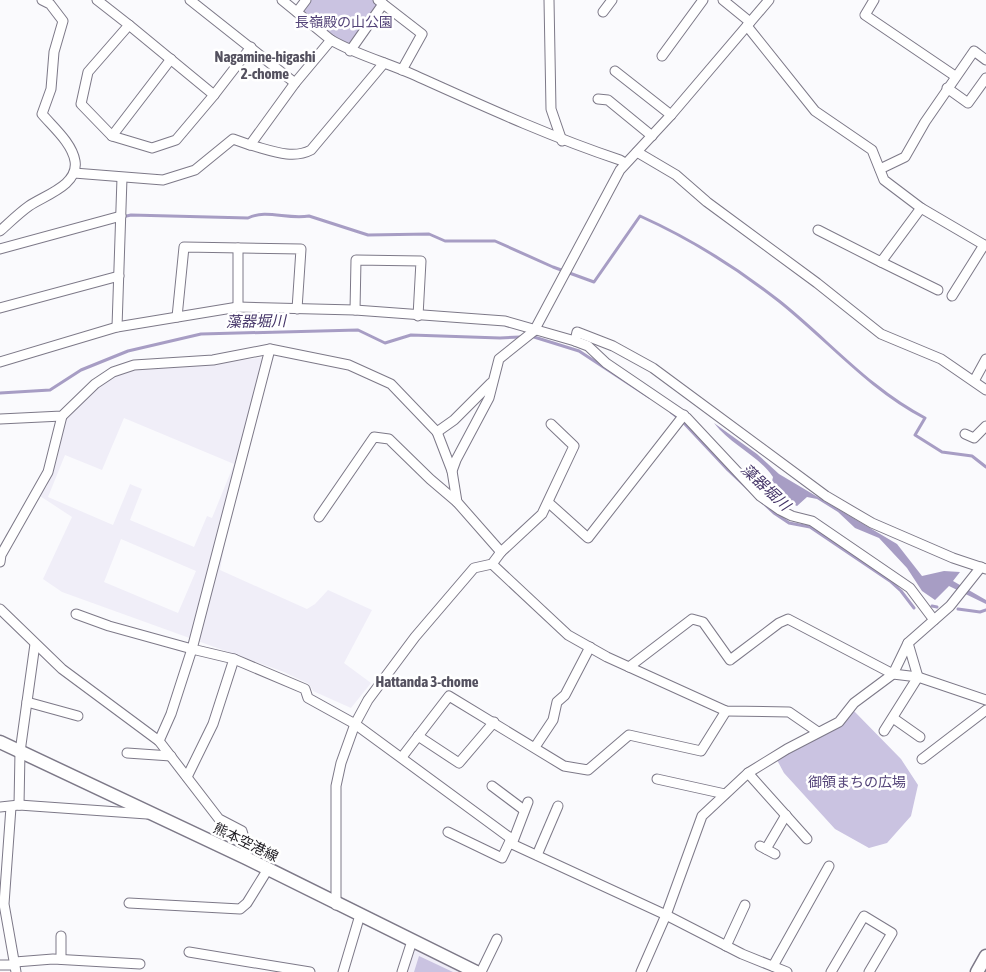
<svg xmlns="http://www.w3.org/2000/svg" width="986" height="972" font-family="'Asap Condensed','Noto Sans JP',sans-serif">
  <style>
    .built { fill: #f0eef8; fill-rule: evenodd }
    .green { fill: #cac3e1 }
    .water { fill: #a79dc4 }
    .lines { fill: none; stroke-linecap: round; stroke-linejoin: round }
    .stream { stroke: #a79dc4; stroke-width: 3 }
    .street-casing { stroke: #7d7988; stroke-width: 11 }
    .secondary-casing { stroke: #7d7988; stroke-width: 15 }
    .street { stroke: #fff; stroke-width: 9 }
    .secondary { stroke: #fff; stroke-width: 12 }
    .labels { text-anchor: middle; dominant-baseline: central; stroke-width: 5; stroke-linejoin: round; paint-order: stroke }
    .park-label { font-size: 14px; fill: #534378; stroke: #fff }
    .street-label { font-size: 14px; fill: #1b191f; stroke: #fff }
    .neighbourhood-label { font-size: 15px; font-weight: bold; fill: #54515f; stroke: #fff }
    .water-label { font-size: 15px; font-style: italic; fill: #453568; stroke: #fff }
  </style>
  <rect width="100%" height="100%" fill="#fafafd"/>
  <!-- built -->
  <g class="built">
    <path d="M274,356L246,452L230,515L220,570L307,609L315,604L328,590L372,610L344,663L371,683L351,708L313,691L309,684L284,672L62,592L43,579L72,517L40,496L47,486L57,459L66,419L81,403L107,380L137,367L194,366ZM124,418L234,464L212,518L207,516L194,547L130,520L142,489L130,484L113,525L48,497L65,455L102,470ZM121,539L196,571L178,613L104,582Z"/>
    <polygon points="415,948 465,972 407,972"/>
  </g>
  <!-- green -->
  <g class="green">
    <polygon points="306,0 378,0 383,4 350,51 297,12"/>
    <polygon points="853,710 901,759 918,785 911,816 887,843 869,848 835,829 784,773 777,760 839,726"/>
    <polygon points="419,956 453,972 414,972"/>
  </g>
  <!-- water -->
  <path class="water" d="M714,423L757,454L779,474L897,544L922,576L944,571L960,572L953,581L986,600V604L949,586L935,600L922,591L907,568L879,538L855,528L838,512L817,499L807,497L797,506L782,499L771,486L773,477C758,455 731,445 714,423Z"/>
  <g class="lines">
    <!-- stream -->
    <g class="stream">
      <path d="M122,217L131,215L248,218C266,209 288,220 309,216L368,235L429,234L445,241H495L553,267L594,282L640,216C689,238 737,268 779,301C828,340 869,389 925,418L915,435L942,452L972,456L986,467"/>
      <polyline points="534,337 579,351 649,397"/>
      <polyline points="0,393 50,390 81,370 128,351 201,334 358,330 385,343 411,335 500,338 520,337"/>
      <polyline points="671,412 676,416"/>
      <polyline points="682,421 728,470 774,513 789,523 810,527 890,581 901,591 914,608"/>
      <polyline points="932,606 937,607"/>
      <polyline points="958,609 980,612 986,610"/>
    </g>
    <!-- street casing -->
    <g class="street-casing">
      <g id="street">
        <polyline points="97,0 129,25 88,72 81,104 112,136 152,148 176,140 214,95 251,47"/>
        <polyline points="190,0 295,83"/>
        <polyline points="282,0 331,40"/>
        <polyline points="378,0 422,34 402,70"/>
        <polyline points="549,0 551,109 562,141"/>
        <polyline points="723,0 750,22"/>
        <polyline points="874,0 865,15 955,76"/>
        <polyline points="297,12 306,0"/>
        <polyline points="603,12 612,0"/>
        <polyline points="129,25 214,95"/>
        <polyline points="747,26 815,111 872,150 884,180 921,208 986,246"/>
        <polyline points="350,51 383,4"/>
        <polyline points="662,56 703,0"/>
        <polyline points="615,71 671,115"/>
        <polyline points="947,88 968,103 986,78"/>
        <polyline points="598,99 608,100 652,136"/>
        <polyline points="112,136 171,59"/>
        <path d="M250,145C270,150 292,160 311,150L384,63"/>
        <polyline points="637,152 676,175 707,202 817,283 881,334 941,359 986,390"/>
        <polyline points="880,169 905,157 925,122 974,51 986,60"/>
        <path d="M74,173L163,180L195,170L233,139L250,145L295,83L331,40C357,55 385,62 412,74C481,105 548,136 620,160L625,163"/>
        <polyline points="818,230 881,262 921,208"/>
        <path d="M0,231C9,223 19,213 29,206C45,195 79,185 75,161C72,143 53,127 42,114L51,89L54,52L63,21L50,4L42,0"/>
        <polyline points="238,248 238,307"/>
        <polyline points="0,249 121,216"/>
        <polyline points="881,262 938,290"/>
        <polyline points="952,296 984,245"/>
        <polyline points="0,308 119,276"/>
        <polyline points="355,310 356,260 421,261 418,316"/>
        <polyline points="177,317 184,247 301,249 297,309"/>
        <polyline points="117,327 122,178"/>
        <polyline points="575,341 588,346 606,363 687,418 760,496 780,510 792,516 812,521 910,588 934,620"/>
        <polyline points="270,349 192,649 234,659 305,689 308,698 355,724 509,837 512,844 666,915 742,954 787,972"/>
        <polyline points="0,362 117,327 238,307 355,310 505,321 575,341 577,332 613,346 653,368 826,496 872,523 953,558 986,569"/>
        <polyline points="974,381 986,359"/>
        <polyline points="0,419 62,416 95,384 113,372 134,365 213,360 270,349 349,365 391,384 437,432 452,471"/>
        <polyline points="437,432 454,420 491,383"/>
        <polyline points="965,434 974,438 986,426"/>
        <polyline points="549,503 588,538 684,415"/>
        <polyline points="319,517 374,437 389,439 430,479 457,502"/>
        <polyline points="501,552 542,514 574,446 551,424"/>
        <polyline points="0,562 1,555 48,472 62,416"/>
        <polyline points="492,564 568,635 607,657 726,711 789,712 818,732"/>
        <polyline points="0,609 62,669 159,741 219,819 242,831 245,841 246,858"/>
        <polyline points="76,614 109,626 192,649 171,714 159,741"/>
        <polyline points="629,667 692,619 703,622 730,660 779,623 788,619 893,674 918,677 986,700"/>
        <polyline points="27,702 78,716"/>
        <polyline points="893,718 920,737"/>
        <polyline points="884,731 918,677 908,643"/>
        <polyline points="418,736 459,763 494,722"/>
        <polyline points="535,747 553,720 557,702 565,695 590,647"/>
        <polyline points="127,753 171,756"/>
        <polyline points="402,757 449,696 564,766 588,770 629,735 701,751 726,711"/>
        <polyline points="922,759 986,710"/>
        <polyline points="748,773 807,839"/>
        <polyline points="187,777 213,724 234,659"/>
        <polyline points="657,779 725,794"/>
        <polyline points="492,786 524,810"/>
        <polyline points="19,805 20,752 35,644"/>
        <polyline points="0,807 19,805 147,814"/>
        <polyline points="11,807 4,904 16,972"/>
        <polyline points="448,832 502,858 510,841"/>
        <polyline points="512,844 528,802"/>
        <polyline points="760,846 775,854"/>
        <polyline points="766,849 786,815"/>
        <polyline points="537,855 558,806"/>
        <polyline points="129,903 240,909 247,903 268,869"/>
        <polyline points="336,905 336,786 341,763 355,724 368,700 415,637 474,568 492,564 501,552 457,502 452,471 456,460 489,398 499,359 534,331 620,170 671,115 769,0"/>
        <polyline points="61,936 61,959"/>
        <polyline points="726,946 745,905"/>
        <polyline points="189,952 310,972"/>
        <polyline points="15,962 53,959 140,964"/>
        <polyline points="0,965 15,965"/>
        <polyline points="773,966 829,866"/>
        <polyline points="343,972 360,915"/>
        <polyline points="402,972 412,941"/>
        <polyline points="481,972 497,939"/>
        <polyline points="641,972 666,915 702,816 748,773 787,749 839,722 854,703 893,674 908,643 950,606 981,567"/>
        <polyline points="831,972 864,916 892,933 869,972"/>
      </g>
    </g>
    <!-- secondary casing -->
    <g class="secondary-casing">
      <g id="secondary">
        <polyline points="0,742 246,858 476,972"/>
        <polyline points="977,972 986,956"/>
      </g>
    </g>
    <!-- street -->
    <use href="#street" class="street"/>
    <!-- secondary -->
    <use href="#secondary" class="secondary"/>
  </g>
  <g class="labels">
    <!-- park labels -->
    <g class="park-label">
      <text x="344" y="22">長嶺殿の山公園</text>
      <text x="857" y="782">御領まちの広場</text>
    </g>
    <!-- street labels -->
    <g class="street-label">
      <text transform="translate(246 842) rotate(26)">熊本空港線</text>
    </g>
    <!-- neighbourhood labels -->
    <g class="neighbourhood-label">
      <text x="265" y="56">Nagamine-higashi<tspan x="265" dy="17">2-chome</tspan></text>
      <text x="427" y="681">Hattanda 3-chome</text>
    </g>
    <!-- water labels -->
    <g class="water-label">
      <text transform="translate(256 321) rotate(-1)">藻器堀川</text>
      <text transform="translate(766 487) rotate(43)">藻器堀川</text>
    </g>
  </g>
</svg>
